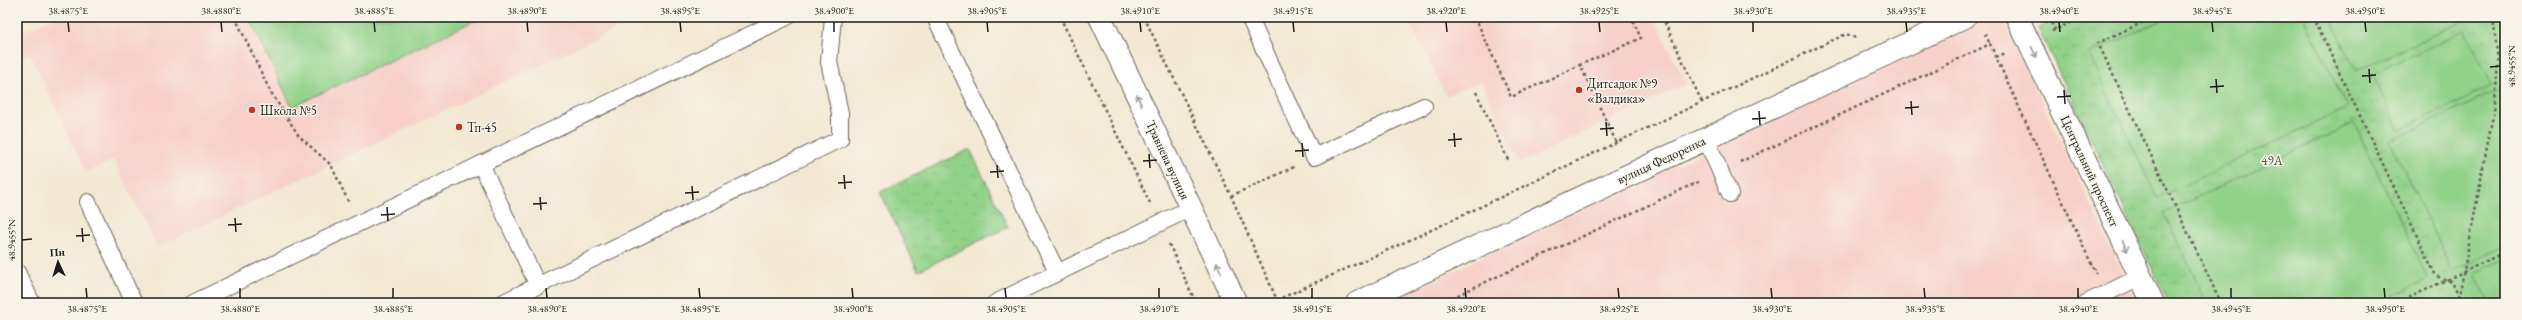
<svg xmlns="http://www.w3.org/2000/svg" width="2522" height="320" font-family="'EB Garamond',serif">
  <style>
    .built { fill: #f7d0ca }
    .park { fill: url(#park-crowns); stroke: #567752 }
    .pitch { fill: #91d289; stroke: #567752 }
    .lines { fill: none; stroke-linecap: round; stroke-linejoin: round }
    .service-casing { stroke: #67635c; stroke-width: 18 }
    .minor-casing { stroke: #67635c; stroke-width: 24 }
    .tertiary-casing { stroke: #67635c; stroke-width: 24 }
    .path { stroke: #67635c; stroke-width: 2.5; stroke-dasharray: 3 3; stroke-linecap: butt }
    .service { stroke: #fff; stroke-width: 16 }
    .minor { stroke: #fff; stroke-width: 22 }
    .tertiary { stroke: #fff; stroke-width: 22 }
    .oneway { stroke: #999 }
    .ticks { fill: none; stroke: #1c1c1c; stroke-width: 1.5 }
    .poi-dot { fill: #c8321e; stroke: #f7f3e8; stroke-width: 1.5 }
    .labels { text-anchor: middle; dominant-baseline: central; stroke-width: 3; stroke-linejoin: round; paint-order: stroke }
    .poi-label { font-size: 13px; fill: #1c1c1c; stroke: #f7f3e8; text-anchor: start }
    .street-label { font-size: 13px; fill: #1c1c1c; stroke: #f7f3e8 }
    .park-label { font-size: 13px; fill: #455c42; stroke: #f7f3e8 }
    .neatline { fill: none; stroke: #1c1c1c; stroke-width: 1.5 }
    .ticks-label { font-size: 10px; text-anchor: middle; fill: #1c1c1c }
  </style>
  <defs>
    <pattern id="park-crowns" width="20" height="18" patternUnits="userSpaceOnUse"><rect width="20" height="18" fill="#91d289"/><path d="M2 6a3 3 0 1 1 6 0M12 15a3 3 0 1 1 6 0" fill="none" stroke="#7cb476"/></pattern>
  </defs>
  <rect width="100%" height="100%" fill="#f7f3e8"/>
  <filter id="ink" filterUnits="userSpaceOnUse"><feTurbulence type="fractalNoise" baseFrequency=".025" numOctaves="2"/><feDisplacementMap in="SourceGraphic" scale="8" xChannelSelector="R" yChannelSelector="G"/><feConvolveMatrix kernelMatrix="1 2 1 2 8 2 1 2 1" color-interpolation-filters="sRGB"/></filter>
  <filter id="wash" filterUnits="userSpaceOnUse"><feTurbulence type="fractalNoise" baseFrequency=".012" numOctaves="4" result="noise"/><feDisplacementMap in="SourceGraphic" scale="16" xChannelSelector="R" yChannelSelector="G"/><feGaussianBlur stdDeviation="0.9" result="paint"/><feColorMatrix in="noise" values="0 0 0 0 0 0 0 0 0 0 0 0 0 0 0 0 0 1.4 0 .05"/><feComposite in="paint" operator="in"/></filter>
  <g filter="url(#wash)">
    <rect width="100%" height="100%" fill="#f3e8d3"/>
    <!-- built -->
    <g class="built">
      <polygon points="55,17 641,17 157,247 114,160 86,172 30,54 17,60 17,34"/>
      <polygon points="1407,17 1654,17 1686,84 1520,163 1481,81 1446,96"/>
      <polygon points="1991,17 2002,17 2137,303 1385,303"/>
    </g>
    <!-- park -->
    <g class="park">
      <polygon points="2062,17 2505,17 2505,303 2169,303 2038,28"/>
      <polygon points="970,149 1008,227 918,271 880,192"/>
    </g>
    <!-- pitch -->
    <g class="pitch">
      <polygon points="249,17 482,17 292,107"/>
      <polygon points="2168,17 2304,17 2347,108 2157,198 2089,54"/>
      <polygon points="2330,17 2471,17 2356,71"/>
      <polygon points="2465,30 2492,86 2399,130 2372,74"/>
      <polygon points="2505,87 2505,246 2452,271 2390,141"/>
      <polygon points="2354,123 2428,279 2378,303 2207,303 2164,213"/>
      <polygon points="2505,259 2505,303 2490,303 2475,273"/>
    </g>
  </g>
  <g filter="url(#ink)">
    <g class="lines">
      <!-- service casing -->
      <g class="service-casing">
        <g id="service">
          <polyline points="935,17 1057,272"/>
          <polyline points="1249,17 1314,157 1424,106"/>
          <polyline points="1706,139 1730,194"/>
          <polyline points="481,164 538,286"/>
          <polyline points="88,202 134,303"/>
          <polyline points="17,272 32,303"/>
          <polyline points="193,303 787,17"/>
          <polyline points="502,303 840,139 840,113 829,62 833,17"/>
          <polyline points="995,303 1191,208"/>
          <polyline points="2086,303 2140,277"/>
        </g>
      </g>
      <!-- minor casing -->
      <g class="minor-casing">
        <g id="minor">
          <polyline points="1100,17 1236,303"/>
          <polyline points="1357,303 1965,17"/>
        </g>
      </g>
      <!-- tertiary casing -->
      <g class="tertiary-casing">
        <polyline id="tertiary" points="2017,17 2153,303"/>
      </g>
      <!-- path -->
      <g class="path">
        <polyline points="235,17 270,91 299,136 331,165 349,203"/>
        <polyline points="1060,17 1150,203"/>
        <polyline points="1144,17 1231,196 1277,300 1425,233 1846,34 1858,39"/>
        <polyline points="1475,17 1511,97 1580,65"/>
        <polyline points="1662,17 1702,102"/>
        <polyline points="2049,17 2055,30"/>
        <polyline points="2154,17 2098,43 2221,303"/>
        <polyline points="2313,17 2436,276 2452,282 2462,303"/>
        <polyline points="2052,31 2083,17"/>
        <polyline points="1985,34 1990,44"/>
        <polyline points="1996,57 2006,53"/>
        <polyline points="1476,92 1509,162"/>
        <polyline points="1616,142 1580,65 1641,38 1631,17"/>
        <polyline points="1740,162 1990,44 2096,274"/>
        <polyline points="1231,196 1294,167"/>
        <polyline points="1169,244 1196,303"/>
        <polyline points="1271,303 1277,300"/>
        <polyline points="1441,303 1700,181"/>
        <polyline points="2398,303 2505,252"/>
        <polyline points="2455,303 2459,297 2495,104 2498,61 2493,17"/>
      </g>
      <!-- service -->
      <use href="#service" class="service"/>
      <!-- minor -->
      <use href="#minor" class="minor"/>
      <!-- tertiary -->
      <use href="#tertiary" class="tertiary"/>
    </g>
    <!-- one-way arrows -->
    <defs><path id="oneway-shaft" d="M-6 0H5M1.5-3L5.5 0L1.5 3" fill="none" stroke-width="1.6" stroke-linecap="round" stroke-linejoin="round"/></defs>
    <g class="oneway">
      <use href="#oneway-shaft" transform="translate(2034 52) rotate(65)"/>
      <use href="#oneway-shaft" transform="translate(1139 100) rotate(-115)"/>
      <use href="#oneway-shaft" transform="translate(2125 246) rotate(65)"/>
      <use href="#oneway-shaft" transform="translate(1219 268) rotate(-115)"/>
    </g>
  </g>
  <!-- ticks -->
  <path class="ticks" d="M68,22L69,32M221,22L222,32M374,22L375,32M527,22L528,32M680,22L681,32M834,22V32M987,22L988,32M1140,22L1141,32M1293,22L1294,32M1446,22L1447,32M1599,22L1600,32M1753,22V32M1906,22L1907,32M2059,22L2060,32M2212,22L2213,32M2365,22L2366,32M2490,67L2500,66M2369,69L2370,83M2362,76L2376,75M2216,79L2217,93M2210,87L2224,86M2064,90L2065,104M2057,97L2071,96M1911,101L1912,115M1905,108L1919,107M1759,111L1760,125M1752,119L1766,118M1606,122L1607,136M1600,129L1614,128M1454,133L1455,147M1448,140L1462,139M1302,143L1303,157M1295,151L1309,150M1149,154L1150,168M1143,161L1157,160M997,165L998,178M990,172L1004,171M844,175L845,189M838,183L852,182M692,186L693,200M685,193L699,192M540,197L541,210M533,204L547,203M387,207L388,221M381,215L395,214M235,218L236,232M228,225L242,224M82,228L83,242M76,236L90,235M22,240L32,239M86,288L87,298M240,288V298M393,288V298M546,288L547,298M699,288L700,298M852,288L853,298M1005,288L1006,298M1159,288V298M1312,288V298M1465,288L1466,298M1618,288L1619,298M1771,288L1772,298M1924,288L1925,298M2078,288V298M2231,288V298M2384,288L2385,298"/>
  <!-- markers -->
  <g class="poi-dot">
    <circle cx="1579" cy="90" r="4"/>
    <circle cx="252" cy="110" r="4"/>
    <circle cx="459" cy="127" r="4"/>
  </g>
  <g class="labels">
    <!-- poi labels -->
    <g class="poi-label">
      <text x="1587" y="83">Дитсадок №9<tspan x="1587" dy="15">«Валдика»</tspan></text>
      <text x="260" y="110">Школа №5</text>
      <text x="467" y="127">Тп-45</text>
    </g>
    <!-- street labels -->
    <g class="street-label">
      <text transform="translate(1168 160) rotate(65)">Травнева вулиця</text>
      <text transform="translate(1661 160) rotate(-25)">вулиця Федоренка</text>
      <text transform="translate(2090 171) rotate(65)">Центральний проспект</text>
    </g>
    <!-- park labels -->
    <g class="park-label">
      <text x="2272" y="160">49А</text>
    </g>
  </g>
  <!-- margin -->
  <rect width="2522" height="320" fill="none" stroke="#f7f3e8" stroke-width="44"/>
  <!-- north arrow -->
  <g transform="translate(58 262) rotate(356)" stroke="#f7f3e8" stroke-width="3" paint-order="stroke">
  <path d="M0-3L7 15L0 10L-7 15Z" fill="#1c1c1c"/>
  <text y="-6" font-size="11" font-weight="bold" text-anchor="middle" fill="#1c1c1c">Пн</text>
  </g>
  <rect x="22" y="22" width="2478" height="276" class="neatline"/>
  <g class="ticks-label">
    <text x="68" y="14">38.4875°E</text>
    <text x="221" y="14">38.4880°E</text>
    <text x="374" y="14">38.4885°E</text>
    <text x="527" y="14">38.4890°E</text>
    <text x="680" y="14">38.4895°E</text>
    <text x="834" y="14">38.4900°E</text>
    <text x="987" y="14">38.4905°E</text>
    <text x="1140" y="14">38.4910°E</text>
    <text x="1293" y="14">38.4915°E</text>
    <text x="1446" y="14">38.4920°E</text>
    <text x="1599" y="14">38.4925°E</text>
    <text x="1753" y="14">38.4930°E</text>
    <text x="1906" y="14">38.4935°E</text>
    <text x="2059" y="14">38.4940°E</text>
    <text x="2212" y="14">38.4945°E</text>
    <text x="2365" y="14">38.4950°E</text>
    <text transform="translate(2511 66) rotate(-90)" y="4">48.9455°N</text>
    <text transform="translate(11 240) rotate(-90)" y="4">48.9455°N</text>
    <text x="87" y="312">38.4875°E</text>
    <text x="240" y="312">38.4880°E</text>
    <text x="393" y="312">38.4885°E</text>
    <text x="547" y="312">38.4890°E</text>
    <text x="700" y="312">38.4895°E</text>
    <text x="853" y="312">38.4900°E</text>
    <text x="1006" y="312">38.4905°E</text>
    <text x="1159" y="312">38.4910°E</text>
    <text x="1312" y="312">38.4915°E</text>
    <text x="1466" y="312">38.4920°E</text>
    <text x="1619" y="312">38.4925°E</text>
    <text x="1772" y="312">38.4930°E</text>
    <text x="1925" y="312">38.4935°E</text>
    <text x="2078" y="312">38.4940°E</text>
    <text x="2231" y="312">38.4945°E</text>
    <text x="2385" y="312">38.4950°E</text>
  </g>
</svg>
